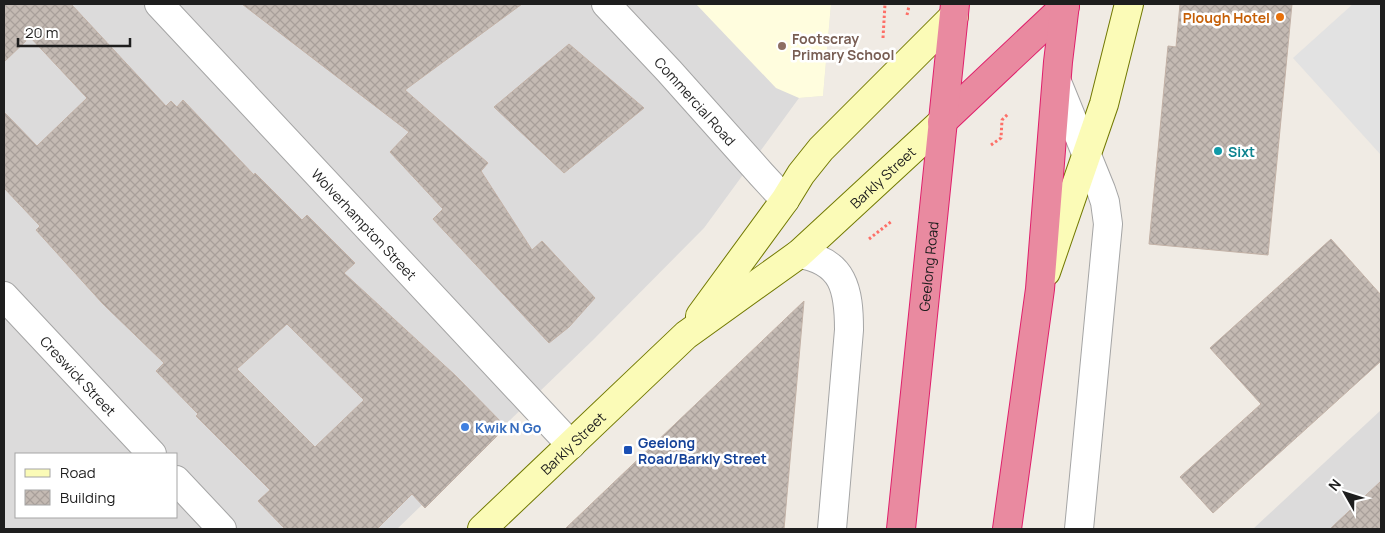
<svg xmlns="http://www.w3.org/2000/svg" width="1385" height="533" font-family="Manrope,sans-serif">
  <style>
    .residential { fill: #dcdbdb; fill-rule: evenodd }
    .education { fill: #fffdde }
    .parking { fill: #e2e2e2 }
    .building { fill: url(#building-cross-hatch); stroke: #c2b1a6; fill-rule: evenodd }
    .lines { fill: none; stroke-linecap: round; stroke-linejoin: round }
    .street-casing { stroke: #a5a5a5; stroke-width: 30 }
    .secondary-casing { stroke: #727902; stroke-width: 30 }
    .highway-casing { stroke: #df1f6b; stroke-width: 30 }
    .path { stroke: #fd6f67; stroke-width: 3; stroke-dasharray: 2.5 2.5; stroke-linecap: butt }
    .street { stroke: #fff; stroke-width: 28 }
    .secondary { stroke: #fbfbb7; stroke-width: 28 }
    .highway { stroke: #e98aa0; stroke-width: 28 }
    .food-dot { fill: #e8710a; stroke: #fff; stroke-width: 2 }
    .education-dot { fill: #8d6e63; stroke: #fff; stroke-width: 2 }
    .culture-dot { fill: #0f9aa8; stroke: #fff; stroke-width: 2 }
    .shop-dot { fill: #3f7fe0; stroke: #fff; stroke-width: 2 }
    .transit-dot { fill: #1a4fb4; stroke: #fff; stroke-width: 2 }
    .labels { text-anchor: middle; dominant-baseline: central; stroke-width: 5; stroke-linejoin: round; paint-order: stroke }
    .food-label { font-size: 14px; font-weight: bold; fill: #c56008; stroke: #fff; text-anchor: end }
    .education-label { font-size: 14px; font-weight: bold; fill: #785e54; stroke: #fff; text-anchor: start }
    .street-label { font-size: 14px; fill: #1e1e1e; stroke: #fff }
    .culture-label { font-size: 14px; font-weight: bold; fill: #0d838f; stroke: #fff; text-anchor: start }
    .shop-label { font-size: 14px; font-weight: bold; fill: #366cbe; stroke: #fff; text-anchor: start }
    .transit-label { font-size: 14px; font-weight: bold; fill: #164399; stroke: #fff; text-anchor: start }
  </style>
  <defs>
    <pattern id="building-cross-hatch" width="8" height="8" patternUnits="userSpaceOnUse" patternTransform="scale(1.25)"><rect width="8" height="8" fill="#c4bab3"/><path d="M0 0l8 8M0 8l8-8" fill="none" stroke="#a89f9a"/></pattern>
  </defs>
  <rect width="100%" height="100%" fill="#f0ebe4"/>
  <!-- residential -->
  <g class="residential">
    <path d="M4,4H831L823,96L799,98L704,228L593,340L397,529H4ZM16,454H176V517H16Z"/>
    <polygon points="1381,410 1381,529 1253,529"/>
  </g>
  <!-- education -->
  <polygon class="education" points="696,4 831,4 823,96 799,98 776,88"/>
  <!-- parking -->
  <polygon class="parking" points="1353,4 1381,4 1381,155 1293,58"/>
  <!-- building -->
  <g class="building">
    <path d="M4,4H71L166,106L171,101L177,107L183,100L254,175L255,173L302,220L307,215L355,263L344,273L456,376L506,427L425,508L412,494L377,529H285L258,501L270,490L196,416L198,414L156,371L164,363L103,304L36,230L40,226L4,188V112L37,146L87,98L30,37L4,62ZM287,324L364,400L315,447L237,369Z"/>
    <polygon points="242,4 522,4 405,90 488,163 481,171 532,250 542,241 595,298 569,327 549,343 433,219 443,209 390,152 409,132"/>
    <polygon points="1180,4 1292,4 1268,255 1149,244 1168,46 1176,47"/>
    <polygon points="569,44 644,108 564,173 494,107"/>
    <polygon points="1331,239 1381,295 1381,361 1213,513 1180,477 1261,404 1210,348"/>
    <polygon points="804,301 784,529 565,529"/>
    <polygon points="1381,481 1381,529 1330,529"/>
  </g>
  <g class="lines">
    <!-- street casing -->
    <g class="street-casing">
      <g id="street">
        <path id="s1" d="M159,4L571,445"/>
        <path id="s2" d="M606,4L669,71L761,174L785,200"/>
        <polyline points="1057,82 1101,190 1105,202 1108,224 1079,529"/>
        <path d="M799,254C844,261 849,290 849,330L832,529"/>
        <path id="s3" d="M4,296L152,454"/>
        <polyline points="176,480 222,529"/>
      </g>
    </g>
    <!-- secondary casing -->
    <g class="secondary-casing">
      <g id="secondary">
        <polyline points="1046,272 1104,104 1129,4"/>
        <polyline points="700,316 785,200 801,174 821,149 954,16"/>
        <path id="s4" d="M482,529L686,335L799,254L942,122"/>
      </g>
    </g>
    <!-- highway casing -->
    <g class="highway-casing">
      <g id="highway">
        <polyline points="942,122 1065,6"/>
        <path id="s5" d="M901,529L955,4"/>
        <polyline points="1007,529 1040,289 1058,62 1065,4"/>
      </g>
    </g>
    <!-- path -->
    <g class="path">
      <polyline points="907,15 909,6"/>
      <polyline points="883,38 885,4"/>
      <polyline points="991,145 1001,138 1002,120 1008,114"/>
      <polyline points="869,239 892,221"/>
    </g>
    <!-- street -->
    <use href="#street" class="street"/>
    <!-- secondary -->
    <use href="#secondary" class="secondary"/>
    <!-- highway -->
    <use href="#highway" class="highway"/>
  </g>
  <!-- markers -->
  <circle class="food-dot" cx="1280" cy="17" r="5"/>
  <circle class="education-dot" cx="782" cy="46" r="5"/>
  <circle class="culture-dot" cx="1218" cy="151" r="5"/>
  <circle class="shop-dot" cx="465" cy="427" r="5"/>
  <rect class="transit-dot" x="623" y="445" width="10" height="10" rx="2.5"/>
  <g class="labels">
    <!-- food labels -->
    <g class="food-label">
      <text x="1270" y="17">Plough Hotel</text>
    </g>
    <!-- education labels -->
    <g class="education-label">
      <text x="792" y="38">Footscray<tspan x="792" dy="16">Primary School</tspan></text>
    </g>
    <!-- street labels -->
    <g class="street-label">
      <text stroke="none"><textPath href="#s2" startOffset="132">Commercial Road</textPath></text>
      <text stroke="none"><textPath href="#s4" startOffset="534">Barkly Street</textPath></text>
      <text stroke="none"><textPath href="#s1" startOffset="301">Wolverhampton Street</textPath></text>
      <text stroke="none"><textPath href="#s5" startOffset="264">Geelong Road</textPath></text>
      <text stroke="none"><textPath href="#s3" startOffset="109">Creswick Street</textPath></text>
      <text stroke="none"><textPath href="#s4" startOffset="125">Barkly Street</textPath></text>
    </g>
    <!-- culture labels -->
    <g class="culture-label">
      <text x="1228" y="151">Sixt</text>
    </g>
    <!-- shop labels -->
    <g class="shop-label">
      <text x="475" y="427">Kwik N Go</text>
    </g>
    <!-- transit labels -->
    <g class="transit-label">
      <text x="638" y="442">Geelong<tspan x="638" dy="16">Road/Barkly Street</tspan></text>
    </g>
  </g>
  <!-- border -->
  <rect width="1385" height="533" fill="none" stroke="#1e1e1e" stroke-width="10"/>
  <!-- legend -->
  <rect x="15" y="453" width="162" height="65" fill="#ffffff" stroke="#a5a5a5"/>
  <rect x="25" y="469" width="25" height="8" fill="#fbfbb7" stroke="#a5a5a5"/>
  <text x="60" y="478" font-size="15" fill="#1e1e1e">Road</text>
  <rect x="25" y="490" width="25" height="15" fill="url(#building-cross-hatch)" stroke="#a5a5a5"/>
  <text x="60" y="503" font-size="15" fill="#1e1e1e">Building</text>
  <!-- north arrow -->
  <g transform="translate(1345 493) rotate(309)" stroke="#ffffff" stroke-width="4" paint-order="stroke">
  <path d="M0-4L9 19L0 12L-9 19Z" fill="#1e1e1e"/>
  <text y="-8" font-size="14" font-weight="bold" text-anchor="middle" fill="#1e1e1e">N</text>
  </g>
  <!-- scale -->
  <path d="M18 38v8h112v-8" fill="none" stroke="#1e1e1e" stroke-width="2.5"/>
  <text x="25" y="38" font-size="15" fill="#1e1e1e" stroke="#ffffff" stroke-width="4" paint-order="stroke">20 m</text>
</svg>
